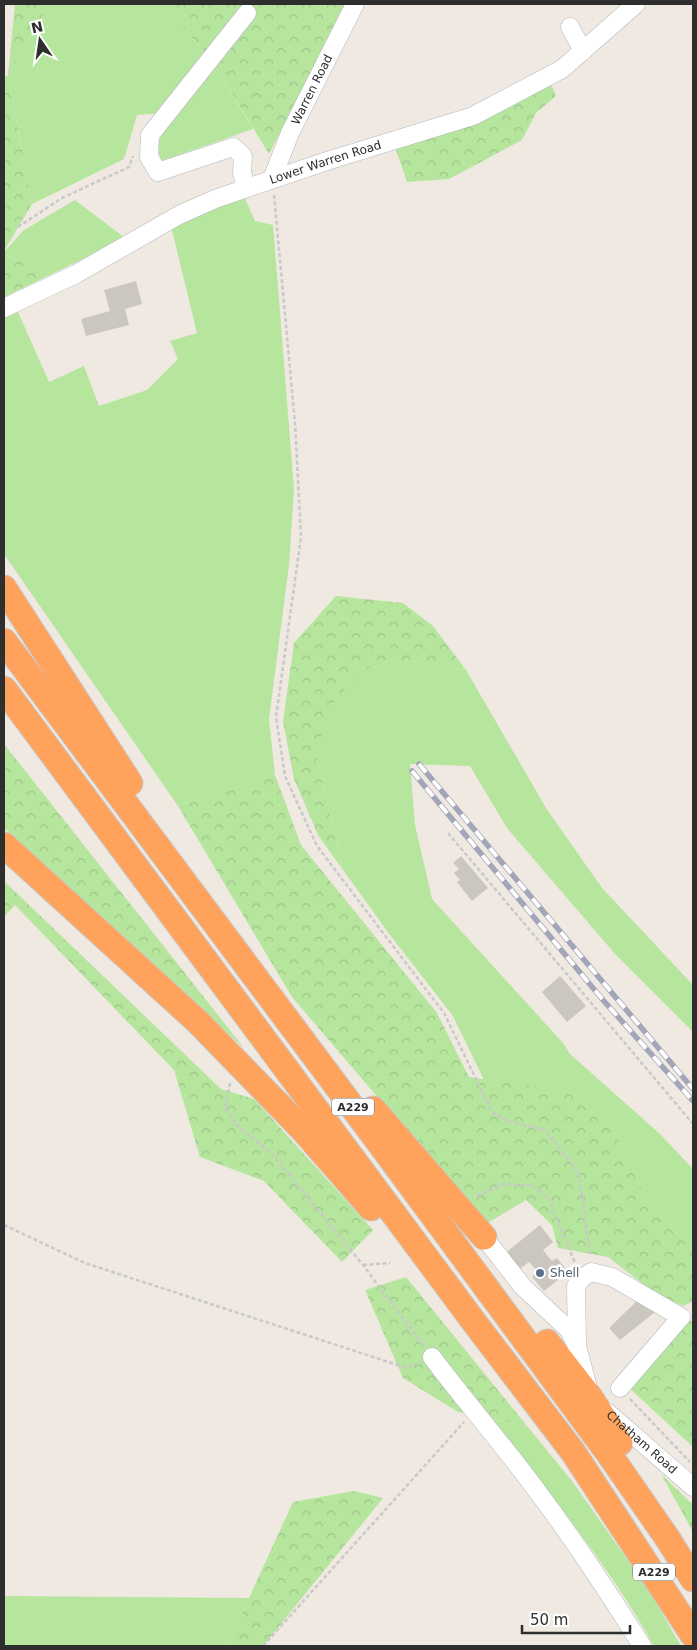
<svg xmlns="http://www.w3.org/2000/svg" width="697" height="1650" font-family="'DejaVu Sans',sans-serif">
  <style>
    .grass { fill: #b6e59e }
    .forest { fill: url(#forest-crowns) }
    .building { fill: #cbc7bf }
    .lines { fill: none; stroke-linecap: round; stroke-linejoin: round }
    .minor-casing { stroke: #b4b7c1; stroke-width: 19 }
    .highway-casing { stroke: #c9c9c9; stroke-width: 27 }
    .path { stroke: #c9c9c9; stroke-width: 2.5; stroke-dasharray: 4 2.5; stroke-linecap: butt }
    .minor { stroke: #fff; stroke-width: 18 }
    .highway { stroke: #ffa35c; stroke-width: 25 }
    .rail-casing { stroke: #a3a6b8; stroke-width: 5.5 }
    .rail { stroke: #fff; stroke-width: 4; stroke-dasharray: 11; stroke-linecap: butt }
    .service-dot { fill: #5c6f8a; stroke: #fff; stroke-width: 2 }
    .labels { text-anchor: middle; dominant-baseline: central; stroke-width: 5; stroke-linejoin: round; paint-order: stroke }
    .shield { fill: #fff; stroke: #6d6d6d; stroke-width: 1 }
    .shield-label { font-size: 11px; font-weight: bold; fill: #2e2e2e }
    .street-label { font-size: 12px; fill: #2e2e2e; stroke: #fff }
    .service-label { font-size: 12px; fill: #4e5e75; stroke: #fff; text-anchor: start }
  </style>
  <defs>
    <pattern id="forest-crowns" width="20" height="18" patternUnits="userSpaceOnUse" patternTransform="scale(1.25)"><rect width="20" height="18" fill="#b6e59e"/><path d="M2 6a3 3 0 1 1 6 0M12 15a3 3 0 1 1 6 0" fill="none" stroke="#9dc588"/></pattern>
  </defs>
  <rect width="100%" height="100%" fill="#efe9e1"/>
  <!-- grass -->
  <g class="grass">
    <polygon points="50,4 165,4 206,55 162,113 137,115 124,159 32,204 8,75"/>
    <polygon points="215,66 253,129 161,161 157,145 168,124"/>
    <polygon points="243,194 255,221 273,225 294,489 289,565 269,719 275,775 178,806 4,554 4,317 18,312 49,382 84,366 99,406 147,390 178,359 170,341 197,333 171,226"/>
    <polygon points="75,200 125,238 52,274 4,254 4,252 24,230"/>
    <polygon points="410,661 466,670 546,808 602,888 693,985 693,1032 616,955 507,828 470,766 410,764 415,825 432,899 563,1043 570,1054 661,1135 693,1169 693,1251 648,1203 617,1136 569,1092 484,1080 453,1016 390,935 343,870 316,755 330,706 361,669"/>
    <path d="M491,1419L527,1426L572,1481L650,1592L681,1646H654C609,1565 548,1492 491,1419Z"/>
    <polygon points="4,1596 249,1598 227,1646 4,1646"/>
  </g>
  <!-- forest -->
  <g class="forest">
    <polygon points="15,4 50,4 8,75 32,204 4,251 4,77 8,75"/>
    <polygon points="165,4 366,4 343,9 269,154 215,66"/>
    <polygon points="551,84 556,96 536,113 522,140 449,179 407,182 395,147"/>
    <polygon points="4,254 52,274 4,297"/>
    <polygon points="336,596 403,603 433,626 466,670 410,661 362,669 331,706 316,755 343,870 318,835 294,779 283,721 294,643"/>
    <polygon points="4,744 244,1048 4,828"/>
    <polygon points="275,775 301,845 437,1013 469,1077 569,1092 617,1136 648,1203 693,1251 693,1301 684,1306 660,1297 608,1257 558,1248 552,1225 526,1200 486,1224 292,997 178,806"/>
    <polygon points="4,881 221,1089 254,1099 373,1230 342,1262 264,1181 200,1157 174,1070 15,905 4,917"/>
    <polygon points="406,1277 527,1426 458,1412 403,1378 365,1290"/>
    <polygon points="693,1321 693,1447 626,1385 681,1322"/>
    <polygon points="661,1474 693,1505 693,1532"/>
    <polygon points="354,1491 383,1498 263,1646 227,1646 293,1502"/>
  </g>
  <!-- building -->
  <g class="building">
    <polygon points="136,281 142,304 125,309 129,325 86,336 81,319 110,311 104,290"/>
    <polygon points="461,856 488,888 472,901 457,882 460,880 454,873 459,869 453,863"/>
    <polygon points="560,976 586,1006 567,1022 542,992"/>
    <polygon points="540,1225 553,1242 543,1250 552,1261 557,1258 568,1272 544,1291 532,1277 538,1272 529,1262 517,1271 504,1254"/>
    <polygon points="639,1299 646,1307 649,1305 655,1312 620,1340 609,1328"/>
  </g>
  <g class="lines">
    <!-- minor casing -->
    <g class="minor-casing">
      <g id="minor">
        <polyline points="570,27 583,51"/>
        <path id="s1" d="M272,179L290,133L355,4"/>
        <polyline points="246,188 242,172 243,156 233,147 158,172 149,157 150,135 247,13"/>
        <path id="s2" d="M4,308L76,274L179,215L215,199L327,161L473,116L562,69L636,4"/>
        <polyline points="484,1237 523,1287 569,1330 577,1346 589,1391"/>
        <polyline points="577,1343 576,1286 581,1279 591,1272 612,1277 681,1317 620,1388"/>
        <path d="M432,1357C467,1404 506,1448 540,1495C577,1544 610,1595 642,1646"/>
        <path id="s3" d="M607,1412L693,1487"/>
      </g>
    </g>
    <!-- highway casing -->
    <g class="highway-casing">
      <g id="highway">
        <polyline points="4,588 130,783"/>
        <polyline points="4,641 380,1144 609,1454 668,1539 693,1579"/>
        <polyline points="4,689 474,1322 573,1452 693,1635"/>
        <polyline points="4,845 198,1022 303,1130 371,1208"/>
        <polyline points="373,1109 484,1237"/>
        <polyline points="547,1342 590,1397 620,1443"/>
      </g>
    </g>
    <!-- path -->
    <g class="path">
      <polyline points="274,195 295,423 301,537 276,717 285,776 317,846 444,1013 492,1112 508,1121 545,1130 579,1173 590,1256"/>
      <polyline points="18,227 62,198 129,167 133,156"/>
      <polyline points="448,833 693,1124"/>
      <polyline points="230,1083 225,1109 238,1126 273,1155 363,1265 423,1345"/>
      <polyline points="477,1196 504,1184 533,1186 549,1199 575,1263"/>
      <polyline points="4,1225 85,1263 407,1368 419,1363"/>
      <polyline points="363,1265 390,1263"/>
      <polyline points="630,1399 690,1462"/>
      <polyline points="263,1646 464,1422"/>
    </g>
    <!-- minor -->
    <use href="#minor" class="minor"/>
    <!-- highway -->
    <use href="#highway" class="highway"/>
    <!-- rail casing -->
    <g class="rail-casing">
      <g id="rail">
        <polyline points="419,764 693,1089"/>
        <polyline points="412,771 603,1000 693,1101"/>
      </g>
    </g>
    <!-- rail -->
    <use href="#rail" class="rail"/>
  </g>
  <!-- markers -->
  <circle class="service-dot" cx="540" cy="1273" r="5"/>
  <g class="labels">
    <!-- shield labels -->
    <g class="shield">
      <rect x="332" y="1098.5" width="42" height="17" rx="4"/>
      <rect x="633" y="1563.5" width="42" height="17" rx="4"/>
    </g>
    <g class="shield-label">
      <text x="353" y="1107">A229</text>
      <text x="654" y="1572">A229</text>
    </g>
    <!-- street labels -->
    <g class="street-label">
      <text stroke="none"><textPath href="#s1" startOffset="98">Warren Road</textPath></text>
      <text stroke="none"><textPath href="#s2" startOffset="354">Lower Warren Road</textPath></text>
      <text stroke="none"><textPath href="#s3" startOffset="46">Chatham Road</textPath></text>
    </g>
    <!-- service labels -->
    <g class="service-label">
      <text x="550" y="1273">Shell</text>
    </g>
  </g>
  <!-- border -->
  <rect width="697" height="1650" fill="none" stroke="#2e2e2e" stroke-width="10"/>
  <!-- north arrow -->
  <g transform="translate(40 40) rotate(347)" stroke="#ffffff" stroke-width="4" paint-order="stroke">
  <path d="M0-4L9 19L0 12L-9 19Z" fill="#2e2e2e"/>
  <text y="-8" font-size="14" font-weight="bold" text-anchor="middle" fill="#2e2e2e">N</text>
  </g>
  <!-- scale -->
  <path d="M522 1625v8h108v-8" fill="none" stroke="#2e2e2e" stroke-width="2.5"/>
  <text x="530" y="1625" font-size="15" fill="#2e2e2e" stroke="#ffffff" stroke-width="4" paint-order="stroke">50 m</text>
</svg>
